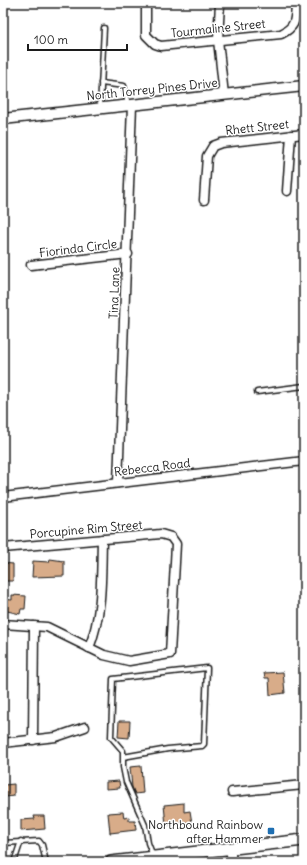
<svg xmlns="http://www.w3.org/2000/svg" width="307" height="865" font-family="Delius,sans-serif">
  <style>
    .building { fill: #d8ac89; stroke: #1c1c1c }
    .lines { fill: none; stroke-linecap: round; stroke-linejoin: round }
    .service-casing { stroke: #1c1c1c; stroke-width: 7 }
    .minor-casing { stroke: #1c1c1c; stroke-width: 11 }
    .tertiary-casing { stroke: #1c1c1c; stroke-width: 13 }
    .secondary-casing { stroke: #1c1c1c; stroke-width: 14 }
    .service { stroke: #fff; stroke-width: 4 }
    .minor { stroke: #fff; stroke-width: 8 }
    .tertiary { stroke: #fff; stroke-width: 10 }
    .secondary { stroke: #fff; stroke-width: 11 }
    .poi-dot { fill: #1f6fb2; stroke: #fff; stroke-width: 1.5 }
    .labels { text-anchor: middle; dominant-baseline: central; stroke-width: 3; stroke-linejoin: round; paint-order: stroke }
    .street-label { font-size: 12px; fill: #1c1c1c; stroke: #fff }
    .poi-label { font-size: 12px; fill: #1c1c1c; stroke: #fff; text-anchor: end }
  </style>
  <rect width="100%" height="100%" fill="#fff"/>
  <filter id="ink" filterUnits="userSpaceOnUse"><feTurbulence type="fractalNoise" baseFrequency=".025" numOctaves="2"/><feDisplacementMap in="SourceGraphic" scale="8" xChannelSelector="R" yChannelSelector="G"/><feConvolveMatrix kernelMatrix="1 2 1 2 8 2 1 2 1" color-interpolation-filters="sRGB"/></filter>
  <g filter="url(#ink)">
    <!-- building -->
    <g class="building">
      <polygon points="50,559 64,561 64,576 32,577 33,561 49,562"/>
      <polygon points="3,563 13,564 13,581 3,581"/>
      <polygon points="12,595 26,596 25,609 21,609 20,614 3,610 3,599 12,600"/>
      <polygon points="283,672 285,693 270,695 269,678 265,678 264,673"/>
      <polygon points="119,721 130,721 129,738 118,737"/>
      <polygon points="141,766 143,793 135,794 132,787 130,767"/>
      <polygon points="119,781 120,788 106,789 106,782"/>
      <polygon points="14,784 14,796 5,797 4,785"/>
      <polygon points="184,803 184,812 190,811 192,823 166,825 164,805"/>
      <polygon points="123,812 124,818 129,817 129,821 135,821 136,830 110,833 108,813"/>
      <polygon points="34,816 44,816 45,829 21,831 21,820 35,819"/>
    </g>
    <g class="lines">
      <!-- service casing -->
      <g class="service-casing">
        <g id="service">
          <polyline points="101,83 124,86 128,105"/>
          <polyline points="100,108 104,28"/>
          <polyline points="257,392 304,386"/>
          <polyline points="123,757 168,749 202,746 204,744 207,668 113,679 111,737 123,751 123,767 126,782 145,825 148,843 153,856"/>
          <polyline points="3,843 39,841 42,845 46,862"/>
          <polyline points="14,862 21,841"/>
        </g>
      </g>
      <!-- minor casing -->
      <g class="minor-casing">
        <g id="minor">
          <path d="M146,3V35L155,44L161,46L281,34C297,26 295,19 296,3"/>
          <polyline points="220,3 218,40 224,95"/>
          <polyline points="287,191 291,135"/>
          <polyline points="204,200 207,156 213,146 221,143 304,134"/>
          <polyline points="31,265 128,254"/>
          <polyline points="118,483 132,105"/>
          <polyline points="3,497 304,461"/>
          <polyline points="3,548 161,534 171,537 176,544 170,654 129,661 104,655 47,627 3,624"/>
          <path d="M89,648C103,613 101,576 102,539"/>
          <polyline points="33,740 34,626"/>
          <polyline points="3,743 56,737 85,727"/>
          <polyline points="232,792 304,785"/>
          <polyline points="230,847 232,862"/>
        </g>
      </g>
      <!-- tertiary casing -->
      <g class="tertiary-casing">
        <polyline id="tertiary" points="3,119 304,86"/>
      </g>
      <!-- secondary casing -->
      <g class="secondary-casing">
        <polyline id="secondary" points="111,862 304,840"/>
      </g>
      <!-- service -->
      <use href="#service" class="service"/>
      <!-- minor -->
      <use href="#minor" class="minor"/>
      <!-- tertiary -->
      <use href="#tertiary" class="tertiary"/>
      <!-- secondary -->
      <use href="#secondary" class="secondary"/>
    </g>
  </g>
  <!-- markers -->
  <rect class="poi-dot" x="267" y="827" width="8" height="8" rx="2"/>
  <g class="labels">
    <!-- street labels -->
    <g class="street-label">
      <text transform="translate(218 28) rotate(-6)">Tourmaline Street</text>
      <text transform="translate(152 89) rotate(-6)">North Torrey Pines Drive</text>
      <text transform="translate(257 127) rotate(-6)">Rhett Street</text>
      <text transform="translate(78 248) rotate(-7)">Fiorinda Circle</text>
      <text transform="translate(114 293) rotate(-88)">Tina Lane</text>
      <text transform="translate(152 467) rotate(-7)">Rebecca Road</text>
      <text transform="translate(86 529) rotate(-5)">Porcupine Rim Street</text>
    </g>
    <!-- poi labels -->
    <g class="poi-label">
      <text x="263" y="824">Northbound Rainbow<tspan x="263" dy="14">after Hammer</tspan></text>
    </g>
  </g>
  <!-- margin -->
  <rect width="307" height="865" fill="none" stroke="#fff" stroke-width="16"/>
  <rect x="8" y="8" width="291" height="849" fill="none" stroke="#1c1c1c" stroke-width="1.5" filter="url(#ink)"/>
  <!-- scale -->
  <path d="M28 44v6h99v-6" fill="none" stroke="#1c1c1c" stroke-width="2"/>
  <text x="34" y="44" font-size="12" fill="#1c1c1c" stroke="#ffffff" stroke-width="3" paint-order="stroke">100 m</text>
</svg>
